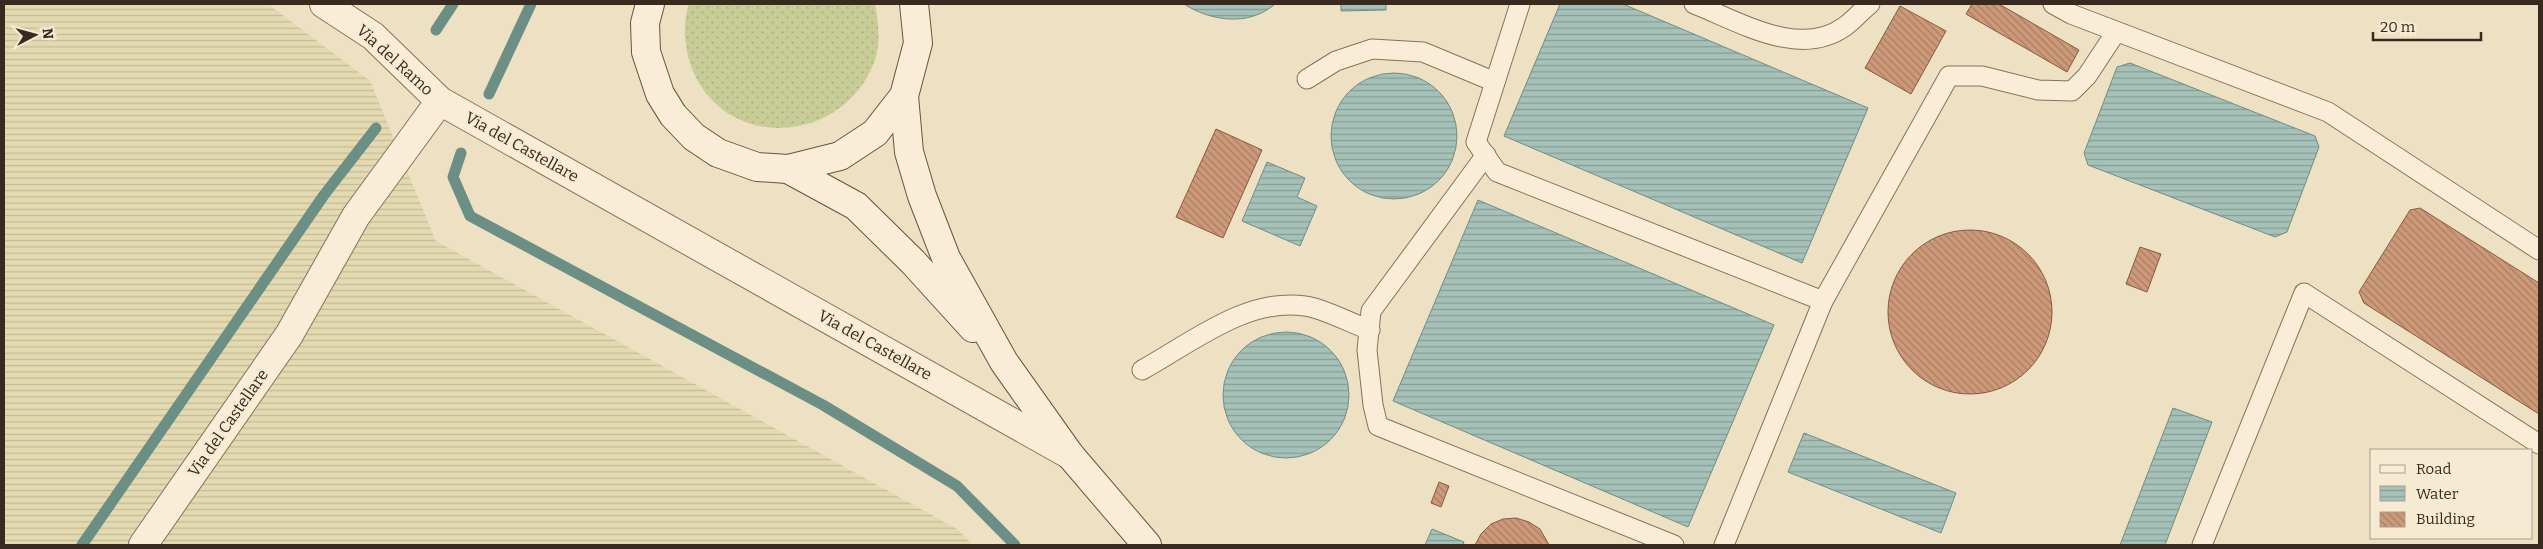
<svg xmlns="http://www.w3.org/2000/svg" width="2543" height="549" font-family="Bitter,serif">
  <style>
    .farmland { fill: url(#farmland-rules) }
    .grass { fill: url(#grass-dots) }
    .water { fill: url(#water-rules); stroke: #6c8f85 }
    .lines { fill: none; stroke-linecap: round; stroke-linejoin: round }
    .stream { stroke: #6c8f85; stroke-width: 11 }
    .building { fill: url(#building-back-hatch); stroke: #885a40 }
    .lane-casing { stroke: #89715a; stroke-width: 21 }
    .street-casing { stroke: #89715a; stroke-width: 30 }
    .secondary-casing { stroke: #6a523d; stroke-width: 30 }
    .lane { stroke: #f9edd7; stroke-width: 19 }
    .street { stroke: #f9edd7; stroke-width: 28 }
    .secondary { stroke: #f9edd7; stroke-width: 28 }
    .labels { text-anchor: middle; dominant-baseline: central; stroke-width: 4; stroke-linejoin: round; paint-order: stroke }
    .street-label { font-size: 16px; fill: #382a1e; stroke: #f6ead3 }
  </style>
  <defs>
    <pattern id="farmland-rules" width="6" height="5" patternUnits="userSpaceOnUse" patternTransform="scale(1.25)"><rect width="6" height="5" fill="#e4dab1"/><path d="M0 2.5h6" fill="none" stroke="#c4bb98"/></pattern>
    <pattern id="grass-dots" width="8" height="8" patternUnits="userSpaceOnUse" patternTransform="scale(1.25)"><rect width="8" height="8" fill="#c8cc97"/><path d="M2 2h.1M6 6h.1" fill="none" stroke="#adaf82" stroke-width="1.8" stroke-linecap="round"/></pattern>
    <pattern id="water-rules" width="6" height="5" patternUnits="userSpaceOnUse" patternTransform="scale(1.25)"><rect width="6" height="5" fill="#a5c1b8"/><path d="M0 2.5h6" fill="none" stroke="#879d95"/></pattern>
    <pattern id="building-back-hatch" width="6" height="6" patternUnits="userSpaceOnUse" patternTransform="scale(1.25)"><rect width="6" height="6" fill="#cd9979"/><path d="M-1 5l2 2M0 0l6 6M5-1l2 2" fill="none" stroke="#a77d63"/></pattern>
  </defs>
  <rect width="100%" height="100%" fill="#eee0c3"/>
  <!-- farmland -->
  <polygon class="farmland" points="4,4 268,4 370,81 436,241 957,529 973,545 4,545"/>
  <!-- grass -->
  <path class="grass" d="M689,4H875C878,22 881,42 875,60C843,148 717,153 689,60C684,41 683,22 689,4Z"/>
  <!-- water -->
  <g class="water">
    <path d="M1184,4H1275C1249,27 1210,21 1184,4Z"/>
    <polygon points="1341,4 1386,4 1386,10 1341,11"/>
    <polygon points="1560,4 1623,4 1868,108 1802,263 1504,136"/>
    <polygon points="2130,63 2315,136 2319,147 2287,232 2275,237 2088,165 2084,153 2117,67"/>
    <circle cx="1394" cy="136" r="63"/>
    <polygon points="1267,162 1305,178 1297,197 1317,206 1300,246 1242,221"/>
    <polygon points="1478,200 1774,325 1688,527 1393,401"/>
    <circle cx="1286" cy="395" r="63"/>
    <polygon points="2173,408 2212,422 2165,545 2120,545"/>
    <polygon points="1804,433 1956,493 1941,533 1788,472"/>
    <polygon points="1432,529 1464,542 1463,545 1425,545"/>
  </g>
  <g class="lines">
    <!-- stream -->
    <g class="stream">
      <polyline points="436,30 453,4"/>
      <polyline points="489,94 531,4"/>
      <polyline points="461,153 453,177 470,216 823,405 957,486 1015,545"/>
      <polyline points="82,545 324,195 376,128"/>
    </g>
  </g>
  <!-- building -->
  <g class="building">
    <polygon points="1972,4 1999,4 2079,50 2067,72 1966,14"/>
    <polygon points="1900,6 1946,31 1911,94 1865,68"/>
    <polygon points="1216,129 1262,150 1223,238 1176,217"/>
    <polygon points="2420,208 2539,283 2539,414 2364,303 2359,292 2410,210"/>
    <circle cx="1970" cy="312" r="82"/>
    <polygon points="2140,247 2161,254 2147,292 2126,284"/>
    <polygon points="1439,482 1449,486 1441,507 1431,503"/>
    <polygon points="1516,518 1529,522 1540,529 1549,545 1475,545 1481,534 1491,524 1503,519"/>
  </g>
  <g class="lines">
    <!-- lane casing -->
    <g class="lane-casing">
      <g id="lane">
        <polyline points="1520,4 1476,142 1497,172 1823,301 1949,76 1982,76 2038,90 2072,91 2087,76 2116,32"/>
        <path d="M1694,4C1738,21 1799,59 1844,27C1853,21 1861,11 1870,4"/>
        <polyline points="2053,4 2071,14 2328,112 2539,250"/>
        <polyline points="1307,79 1336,61 1372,49 1423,52 1495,82"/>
        <polyline points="1486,155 1371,311 1367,350 1373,405 1378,426 1674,545"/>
        <path d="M1142,370C1191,343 1247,297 1305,306C1323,308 1352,324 1370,330"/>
        <polyline points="1724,545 1823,301"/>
        <polyline points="2202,545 2304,293 2539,444"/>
      </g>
    </g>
    <!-- street casing -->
    <g class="street-casing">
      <g id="street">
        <polyline points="324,4 373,36 440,101 1070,455"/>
        <polyline points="143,545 289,335 356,216 440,101"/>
      </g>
    </g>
    <!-- secondary casing -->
    <g class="secondary-casing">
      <g id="secondary">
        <polyline points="650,4 645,23 646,52 660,94 673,115 694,137 718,153 757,167 788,169 840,156 875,133 904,96 918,43 914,4"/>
        <polyline points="904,96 909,152 922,196 946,258 1004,362 1070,455 1147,545"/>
        <polyline points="788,169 856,206 913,262 973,328"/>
      </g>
    </g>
    <!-- lane -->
    <use href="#lane" class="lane"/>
    <!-- street -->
    <use href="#street" class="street"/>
    <!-- secondary -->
    <use href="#secondary" class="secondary"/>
  </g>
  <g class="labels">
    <!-- street labels -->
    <g class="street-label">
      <text transform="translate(395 60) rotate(42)">Via del Ramo</text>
      <text transform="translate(522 147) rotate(29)">Via del Castellare</text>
      <text transform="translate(875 345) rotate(29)">Via del Castellare</text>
      <text transform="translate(228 423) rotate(-55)">Via del Castellare</text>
    </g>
  </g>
  <!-- border -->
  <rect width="2543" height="549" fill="none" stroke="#382a1e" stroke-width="10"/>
  <!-- legend -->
  <rect x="2370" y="449" width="162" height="90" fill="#f6ead3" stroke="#aa9d8b"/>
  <rect x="2380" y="465" width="25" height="8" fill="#f9edd7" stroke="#aa9d8b"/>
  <text x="2416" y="474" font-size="15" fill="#382a1e">Road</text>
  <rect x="2380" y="486" width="25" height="15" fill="url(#water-rules)" stroke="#aa9d8b"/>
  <text x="2416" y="499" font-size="15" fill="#382a1e">Water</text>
  <rect x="2380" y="512" width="25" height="15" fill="url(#building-back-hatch)" stroke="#aa9d8b"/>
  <text x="2416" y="524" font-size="15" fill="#382a1e">Building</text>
  <!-- north arrow -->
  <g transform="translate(35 35) rotate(84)" stroke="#f6ead3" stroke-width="4" paint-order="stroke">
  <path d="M0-4L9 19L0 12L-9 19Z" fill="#382a1e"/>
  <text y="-8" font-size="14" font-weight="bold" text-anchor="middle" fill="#382a1e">N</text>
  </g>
  <!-- scale -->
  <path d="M2373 32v8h108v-8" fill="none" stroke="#382a1e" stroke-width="2.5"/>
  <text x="2380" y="32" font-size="15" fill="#382a1e" stroke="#f6ead3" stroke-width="4" paint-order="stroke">20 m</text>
</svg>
